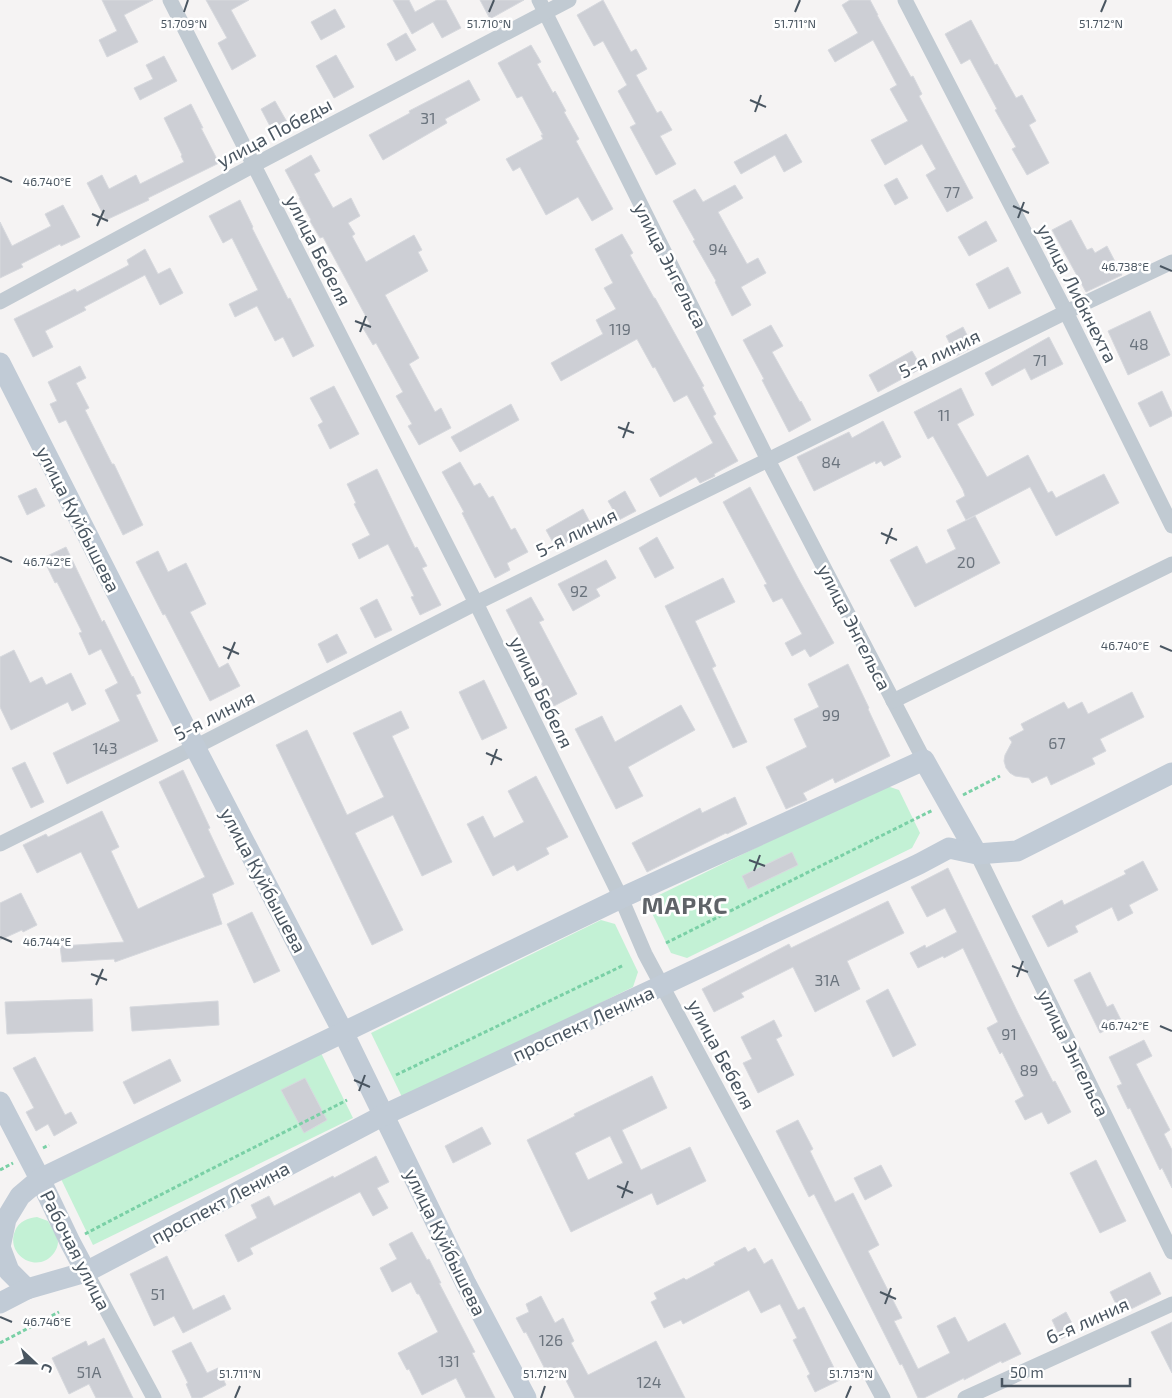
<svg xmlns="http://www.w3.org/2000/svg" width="1172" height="1398" font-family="'Exo 2',sans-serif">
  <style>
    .green { fill: #c3f1d5 }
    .building { fill: #cdcfd5; stroke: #d7d9de; fill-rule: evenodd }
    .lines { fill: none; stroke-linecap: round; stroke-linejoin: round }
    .path { stroke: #7ad0a6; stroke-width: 3; stroke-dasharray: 4 2.5; stroke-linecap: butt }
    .street { stroke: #c1cad2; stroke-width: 15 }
    .secondary { stroke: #c1cbd6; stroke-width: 21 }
    .ticks { fill: none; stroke: #4a5661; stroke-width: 2 }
    .labels { text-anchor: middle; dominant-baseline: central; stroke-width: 5; stroke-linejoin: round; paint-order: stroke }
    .number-label { font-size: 16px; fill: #6b747e }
    .street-label { font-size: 19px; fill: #4a5661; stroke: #fff }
    .district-label { font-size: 24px; font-weight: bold; letter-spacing: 1px; fill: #5f6368; stroke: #fff }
    .ticks-label { font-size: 12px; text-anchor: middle; fill: #4a5661; stroke: #fff; stroke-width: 5; stroke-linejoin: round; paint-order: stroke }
  </style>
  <rect width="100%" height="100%" fill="#f5f3f3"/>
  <!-- green -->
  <g class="green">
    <polygon points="884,785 899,790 920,833 912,848 687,958 671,953 651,911 657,896"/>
    <polygon points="601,920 615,924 638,972 633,987 403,1099 371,1033"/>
    <polygon points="320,1051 353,1118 93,1245 61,1179"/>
    <path d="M37,1217L48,1221C51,1227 58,1236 58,1242C58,1246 56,1250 54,1253C38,1275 5,1255 15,1231C19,1221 28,1218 37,1217Z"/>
  </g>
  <!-- building -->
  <g class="building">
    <polygon points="102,0 153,0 124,15 138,42 107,57 99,40 117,31"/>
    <polygon points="206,0 249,0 231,10 256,56 232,70 218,43 227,38"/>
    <polygon points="393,0 409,0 415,12 437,0 446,0 461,28 442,38 433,22 412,34"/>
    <polygon points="480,0 524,0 490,19"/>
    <polygon points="603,0 631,52 636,49 647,69 636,75 657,113 661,111 672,130 660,136 676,164 656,175 630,127 636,124 618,91 627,85 603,41 594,46 577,15"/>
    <polygon points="850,0 870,0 878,15 877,15 911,77 913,76 922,94 919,96 973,198 947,212 926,175 936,169 922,144 885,165 871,140 908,121 890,89 897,85 873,40 835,62 828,50 858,33 842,5"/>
    <polygon points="335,9 345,27 321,40 311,22"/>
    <polygon points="971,20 995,65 997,64 1016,98 1022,95 1036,121 1029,125 1049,163 1027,175 1012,149 1016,147 995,110 997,109 970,59 961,64 945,34"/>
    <polygon points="406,33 416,50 396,61 387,44"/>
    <polygon points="531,45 541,62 537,64 553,93 555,91 566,111 564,112 579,139 576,141 613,209 592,221 578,197 546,215 520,167 513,171 506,159 543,139 541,135 543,135 522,96 517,98 498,63"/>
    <polygon points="336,55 354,87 334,98 316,66"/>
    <polygon points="164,56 177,81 140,100 134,88 153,79 146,65"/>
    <polygon points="469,80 480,100 445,119 447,123 383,160 369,135 410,113 409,111"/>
    <polygon points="275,101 287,122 272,130 261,109"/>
    <polygon points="191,104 203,128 201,128 219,163 148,198 149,200 106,220 87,183 102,175 109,189 136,175 140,184 184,162 181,156 182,155 164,118"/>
    <polygon points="786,134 802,162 784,172 775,155 741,174 734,162"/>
    <polygon points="311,155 320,171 314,174 333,208 351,198 360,216 348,223 355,234 352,236 366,262 414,235 422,250 418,252 428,271 385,295 419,358 409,364 435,412 441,408 451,428 419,445 408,426 412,424 396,396 403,392 376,343 373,345 363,328 370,324 323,237 320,238 310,221 311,220 299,198 300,198 285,170"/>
    <polygon points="897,178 908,198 895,205 884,185"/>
    <polygon points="735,185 743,198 718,212 747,264 758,258 766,273 741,287 751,305 732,316 715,282 716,281 693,241 695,240 673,201 695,189 703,202"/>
    <polygon points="240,200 253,227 252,228 278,279 288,299 290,298 314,346 293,357 283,337 275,341 257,306 235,317 229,304 258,290 232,238 223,243 209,216"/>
    <polygon points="63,205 80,237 61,246 60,244 21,264 23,267 0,278 0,222 12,246 51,226 45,214"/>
    <polygon points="1071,220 1087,250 1092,248 1095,253 1107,246 1122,275 1086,292 1052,230"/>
    <polygon points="986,221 997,241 969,256 958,237"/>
    <polygon points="622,234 633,253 630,255 654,298 655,298 704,386 702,387 716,414 713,416 738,461 714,474 715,476 700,483 696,477 660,497 650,479 713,443 687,395 674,402 655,367 653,368 637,339 561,381 551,363 603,334 596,320 616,309 604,288 613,283 595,249"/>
    <polygon points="145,249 158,274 170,268 183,293 160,305 145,275 84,307 86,310 45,331 53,347 33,357 14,319 75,289 77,292 129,265 127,260"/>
    <polygon points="1008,267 1021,293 989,309 976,284"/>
    <polygon points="1150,311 1170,355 1128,375 1108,331"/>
    <polygon points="771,325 783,346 772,352 800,402 801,401 811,420 789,432 762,380 764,379 743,340"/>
    <polygon points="963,327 973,347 956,356 946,336"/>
    <polygon points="1049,337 1063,364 1031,380 1025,368 992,386 985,373"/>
    <polygon points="912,351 922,368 878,392 869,375"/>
    <polygon points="80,366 86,378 76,383 89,408 85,410 112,464 114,464 143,525 123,535 66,420 59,423 50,404 57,401 48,382"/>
    <polygon points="334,386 359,434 330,449 318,425 323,422 310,398"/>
    <polygon points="961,388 974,415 957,424 987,477 1028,455 1048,493 1052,491 1056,498 1104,474 1119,503 1056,536 1030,487 966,520 956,501 965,496 963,490 933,436 928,439 914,412"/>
    <polygon points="1162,391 1172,413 1172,416 1150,427 1138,403"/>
    <polygon points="511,404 519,420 460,452 451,437"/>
    <polygon points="883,421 901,457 884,466 881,461 876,464 875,461 814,491 797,457 849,432 852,438"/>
    <polygon points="460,462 474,486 480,483 489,498 493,496 511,530 515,528 528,552 507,563 510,570 495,578 462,513 464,512 442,472"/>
    <polygon points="377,469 415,548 417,547 427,566 422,568 441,605 420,615 411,597 414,596 388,544 359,559 352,544 370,535 354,504 356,503 347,484"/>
    <polygon points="750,487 798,578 834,643 810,657 805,649 792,656 785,643 802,634 782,598 773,602 764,585 767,584 723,502"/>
    <polygon points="36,488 45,506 27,515 18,496"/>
    <polygon points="625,491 636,511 619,520 608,501"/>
    <polygon points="583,509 594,530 577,539 576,537 556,548 546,530"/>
    <polygon points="975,516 1000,563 915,607 890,560 917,546 926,564 956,549 947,530"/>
    <polygon points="657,537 674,568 655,578 639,548"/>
    <polygon points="66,547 102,622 104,620 132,677 133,676 141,693 136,695 158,741 67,784 53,753 120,721 105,690 118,683 101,649 89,655 79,633 82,632 57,582 55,583 43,558"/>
    <polygon points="158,551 168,572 186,563 206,604 190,612 219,668 228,663 240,686 210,701 165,614 163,615 136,562"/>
    <polygon points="606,560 616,578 596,589 600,596 573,611 558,584"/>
    <polygon points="723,578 735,602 695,621 716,666 712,668 747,742 733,748 665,606"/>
    <polygon points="531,597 544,620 539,622 577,694 554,706 541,683 543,682 506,610"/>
    <polygon points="377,599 392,630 375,638 360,608"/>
    <polygon points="337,634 347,653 327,663 318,644"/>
    <polygon points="14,650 30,683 42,677 46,685 71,673 86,704 72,711 68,702 11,730 0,707 0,657"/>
    <polygon points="848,664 869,708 868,709 890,756 835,783 833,778 803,793 807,800 786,809 766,767 807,747 794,719 819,707 808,684"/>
    <polygon points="484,680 507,728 482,740 459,692"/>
    <polygon points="1132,692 1144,717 1100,739 1106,751 1092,758 1095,764 1051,785 1047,776 1032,783 1029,778 1015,776 1010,773 1006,768 1004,761 1005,755 1012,742 1009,738 1024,730 1021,724 1064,702 1068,709 1082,702 1088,714"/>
    <polygon points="681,705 695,730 628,767 643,796 616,809 575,729 602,716 615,742"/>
    <polygon points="401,711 409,728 392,736 452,862 422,876 393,815 355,833 403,930 372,945 276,745 307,730 347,815 384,797 353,733"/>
    <polygon points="25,762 44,802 31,808 12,768"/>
    <polygon points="183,770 210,828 208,829 234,884 212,894 222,924 115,962 114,959 62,962 60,946 124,942 81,852 37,873 23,845 46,834 48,837 102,811 119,847 111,851 138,909 205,877 159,782"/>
    <polygon points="536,776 568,837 546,848 549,854 517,871 514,865 493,876 467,824 483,816 494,838 524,822 508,791"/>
    <polygon points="735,797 747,824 727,834 726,833 647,872 632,843 700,808 702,813"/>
    <polygon points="792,852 798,865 748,889 742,876"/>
    <polygon points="1143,861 1158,890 1129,905 1133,913 1118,921 1112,907 1075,926 1078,932 1048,947 1032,916 1062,900 1064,905 1126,874 1124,871"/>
    <polygon points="948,868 1018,1013 1053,1082 1055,1081 1071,1112 1048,1124 1042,1112 1025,1120 1015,1101 1024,1096 1002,1052 1000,1054 987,1028 998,1022 963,948 944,958 943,956 918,968 910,953 925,945 926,948 957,932 945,908 927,917 911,887"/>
    <polygon points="21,893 37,925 23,932 22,930 0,940 0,903"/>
    <polygon points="888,901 904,933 847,961 860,989 815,1012 793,967 741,993 744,997 714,1012 702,989 789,944 791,948"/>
    <polygon points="252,912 280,971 254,983 227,924"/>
    <polygon points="1090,972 1107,1007 1113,1004 1122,1022 1100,1033 1074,980"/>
    <polygon points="888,989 916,1045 893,1057 866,1001"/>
    <polygon points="92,999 93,1031 7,1034 5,1002"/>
    <polygon points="218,1001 219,1025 132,1031 130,1007"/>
    <polygon points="774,1020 782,1036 776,1039 794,1075 758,1093 743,1063 752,1059 741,1037"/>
    <polygon points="1144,1040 1152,1056 1136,1064 1170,1130 1164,1134 1172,1150 1172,1188 1162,1168 1160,1170 1130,1108 1128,1109 1117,1086 1122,1084 1109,1057"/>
    <polygon points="35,1057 65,1115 71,1112 77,1123 54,1136 48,1124 36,1131 26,1112 34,1108 13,1068"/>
    <polygon points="170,1059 181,1081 134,1104 123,1082"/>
    <path d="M652,1076L667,1108L622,1130L641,1170L690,1147L706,1181L657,1205L652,1193L571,1232L527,1140L575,1116L574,1114ZM610,1136L623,1163L588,1180L575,1153Z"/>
    <polygon points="305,1078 327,1120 304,1133 281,1090"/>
    <polygon points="798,1120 813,1149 810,1151 835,1202 853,1193 879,1245 868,1251 902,1318 894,1321 918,1369 950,1353 937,1326 955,1317 968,1342 1005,1323 1021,1354 1002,1363 1001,1361 964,1380 964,1378 924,1398 918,1398 902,1364 900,1365 814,1194 809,1197 776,1131"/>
    <polygon points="482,1127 491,1144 453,1163 445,1146"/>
    <polygon points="376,1156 389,1182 377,1188 388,1208 373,1216 360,1192 250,1248 253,1254 238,1262 225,1235 257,1218 251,1205 269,1196 274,1206 333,1176 334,1178"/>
    <polygon points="1096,1160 1126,1221 1100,1233 1070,1173"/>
    <polygon points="881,1165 892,1186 865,1200 854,1178"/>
    <polygon points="412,1232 427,1260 429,1259 441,1283 439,1283 475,1352 472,1353 495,1398 466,1398 456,1378 422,1395 409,1369 407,1370 398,1353 438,1332 419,1294 417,1294 411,1282 392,1292 380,1268 397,1259 389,1244"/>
    <polygon points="745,1247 748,1252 755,1248 764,1264 772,1259 798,1310 804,1307 840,1380 815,1392 807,1376 810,1374 793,1340 797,1338 780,1304 761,1313 749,1290 683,1324 681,1320 664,1328 651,1302 657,1299 654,1293 684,1278 686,1280 715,1265 714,1263"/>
    <polygon points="167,1256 193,1310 224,1295 231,1309 183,1333 174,1316 154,1326 130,1274"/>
    <polygon points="1150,1272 1161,1294 1121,1314 1110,1292"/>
    <polygon points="541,1296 555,1323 563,1318 574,1341 571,1343 588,1375 656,1341 685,1398 575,1398 559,1367 547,1373 526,1332 524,1333 516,1318 529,1312 526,1304"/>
    <polygon points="1066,1312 1076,1331 1061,1339 1052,1320"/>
    <polygon points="1172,1322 1172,1373 1151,1332"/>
    <polygon points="104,1338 133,1398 96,1398 89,1384 69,1394 52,1358 86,1341 88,1346"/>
    <polygon points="191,1342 207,1373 218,1368 226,1385 201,1398 192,1398 186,1384 188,1383 172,1351"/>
  </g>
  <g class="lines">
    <!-- path -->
    <g class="path">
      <polyline points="963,795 1000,776"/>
      <polyline points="666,943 933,810"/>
      <polyline points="396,1075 624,965"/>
      <polyline points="43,1148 49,1145"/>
      <polyline points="0,1170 13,1163"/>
      <path d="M85,1234C172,1188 260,1145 347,1100"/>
      <polyline points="0,1343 59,1312"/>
    </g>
    <!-- street -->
    <g class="street">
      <polyline points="170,0 476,603 621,898 645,954 883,1398"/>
      <polyline points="539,0 768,460 924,760"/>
      <polyline points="905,0 1066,312 1172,526"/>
      <polyline points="0,302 254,165 569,0"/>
      <polyline points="893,701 1172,564"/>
      <polyline points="0,844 195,747 476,603 768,460 1066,312 1172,262"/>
      <polyline points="977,854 1172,1252"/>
      <polyline points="86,1272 154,1398"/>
      <polyline points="965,1398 1172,1304"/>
    </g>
    <!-- secondary -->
    <g class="secondary">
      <polyline points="0,363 195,747 343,1032 466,1284 526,1398"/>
      <polyline points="0,1102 40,1179 70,1242 86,1272"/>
      <polyline points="27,1289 9,1271 0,1247 6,1219 20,1196 40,1179 621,898 924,760 977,854"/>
      <polyline points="0,1303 27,1289 86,1272 384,1115 663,985 919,864 949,848 977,854 1017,851 1172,773"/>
    </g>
  </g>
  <!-- ticks -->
  <path class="ticks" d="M184,12L188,0M489,12L494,0M795,12L800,0M1101,12L1106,0M750,100L766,107M755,112L761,95M0,177L12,182M1013,206L1029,213M92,214L108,221M1018,218L1024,202M97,226L104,210M1160,266L1172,271M355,321L371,327M360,332L366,316M618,427L634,433M623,438L629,422M881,533L897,540M886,544L892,528M0,557L12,562M1160,646L1172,651M223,647L239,654M228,659L235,642M486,753L502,760M491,765L497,749M749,860L765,866M754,871L760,855M0,937L12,942M1012,966L1028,972M91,974L107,980M1017,977L1023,961M96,985L103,969M1160,1026L1172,1031M354,1080L370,1087M359,1091L365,1075M617,1186L633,1193M622,1198L628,1181M880,1292L896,1299M885,1304L891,1288M0,1317L12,1322M235,1398L240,1386M541,1398L545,1386M846,1398L851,1386"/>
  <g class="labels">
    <!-- number labels -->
    <g class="number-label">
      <text x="428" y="117">31</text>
      <text x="952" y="191">77</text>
      <text x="718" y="248">94</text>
      <text x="620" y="328">119</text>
      <text x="1139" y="343">48</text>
      <text x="1040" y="359">71</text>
      <text x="944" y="414">11</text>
      <text x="831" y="461">84</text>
      <text x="966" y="561">20</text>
      <text x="579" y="590">92</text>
      <text x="831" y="714">99</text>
      <text x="1057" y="742">67</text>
      <text x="105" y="747">143</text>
      <text x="827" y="979">31А</text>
      <text x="1009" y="1033">91</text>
      <text x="1029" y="1069">89</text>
      <text x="158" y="1293">51</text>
      <text x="551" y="1339">126</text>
      <text x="449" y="1360">131</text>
      <text x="89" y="1371">51А</text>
      <text x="649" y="1381">124</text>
    </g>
    <!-- street labels -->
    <g class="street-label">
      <text transform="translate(274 132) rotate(-28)">улица Победы</text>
      <text transform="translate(319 250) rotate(63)">улица Бебеля</text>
      <text transform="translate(671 265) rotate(63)">улица Энгельса</text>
      <text transform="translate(1078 293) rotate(63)">улица Либкнехта</text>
      <text transform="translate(939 353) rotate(-26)">5-я линия</text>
      <text transform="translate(79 519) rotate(63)">улица Куйбышева</text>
      <text transform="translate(576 532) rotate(-26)">5-я линия</text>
      <text transform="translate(855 627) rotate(63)">улица Энгельса</text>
      <text transform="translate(542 692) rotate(64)">улица Бебеля</text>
      <text transform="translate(214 715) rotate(-27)">5-я линия</text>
      <text transform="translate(264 880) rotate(62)">улица Куйбышева</text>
      <text transform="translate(583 1023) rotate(-25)">проспект Ленина</text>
      <text transform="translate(1074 1053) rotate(64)">улица Энгельса</text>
      <text transform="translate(722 1054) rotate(62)">улица Бебеля</text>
      <text transform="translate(220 1202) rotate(-28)">проспект Ленина</text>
      <text transform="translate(446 1242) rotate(64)">улица Куйбышева</text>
      <text transform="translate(76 1250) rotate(63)">Рабочая улица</text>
      <text transform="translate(1087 1320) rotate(-24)">6-я линия</text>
    </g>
    <!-- district labels -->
    <g class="district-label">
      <text x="685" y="904">МАРКС</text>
    </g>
  </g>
  <g class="ticks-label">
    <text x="184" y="28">51.709°N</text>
    <text x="489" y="28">51.710°N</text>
    <text x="795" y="28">51.711°N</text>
    <text x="1101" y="28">51.712°N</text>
    <text x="47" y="186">46.740°E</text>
    <text x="1125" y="271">46.738°E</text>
    <text x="47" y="566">46.742°E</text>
    <text x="1125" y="650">46.740°E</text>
    <text x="47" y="946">46.744°E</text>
    <text x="1125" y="1030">46.742°E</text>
    <text x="47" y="1326">46.746°E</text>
    <text x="240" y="1378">51.711°N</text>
    <text x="545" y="1378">51.712°N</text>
    <text x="851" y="1378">51.713°N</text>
  </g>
  <!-- north arrow -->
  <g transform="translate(35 1363) rotate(112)" stroke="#ffffff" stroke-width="4" paint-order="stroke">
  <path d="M0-4L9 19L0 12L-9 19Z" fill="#4a5661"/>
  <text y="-8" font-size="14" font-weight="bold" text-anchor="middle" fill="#4a5661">С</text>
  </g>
  <!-- scale -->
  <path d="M1002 1378v8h128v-8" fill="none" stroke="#4a5661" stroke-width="2.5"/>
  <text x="1010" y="1378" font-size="15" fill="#4a5661" stroke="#ffffff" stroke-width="4" paint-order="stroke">50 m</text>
</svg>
